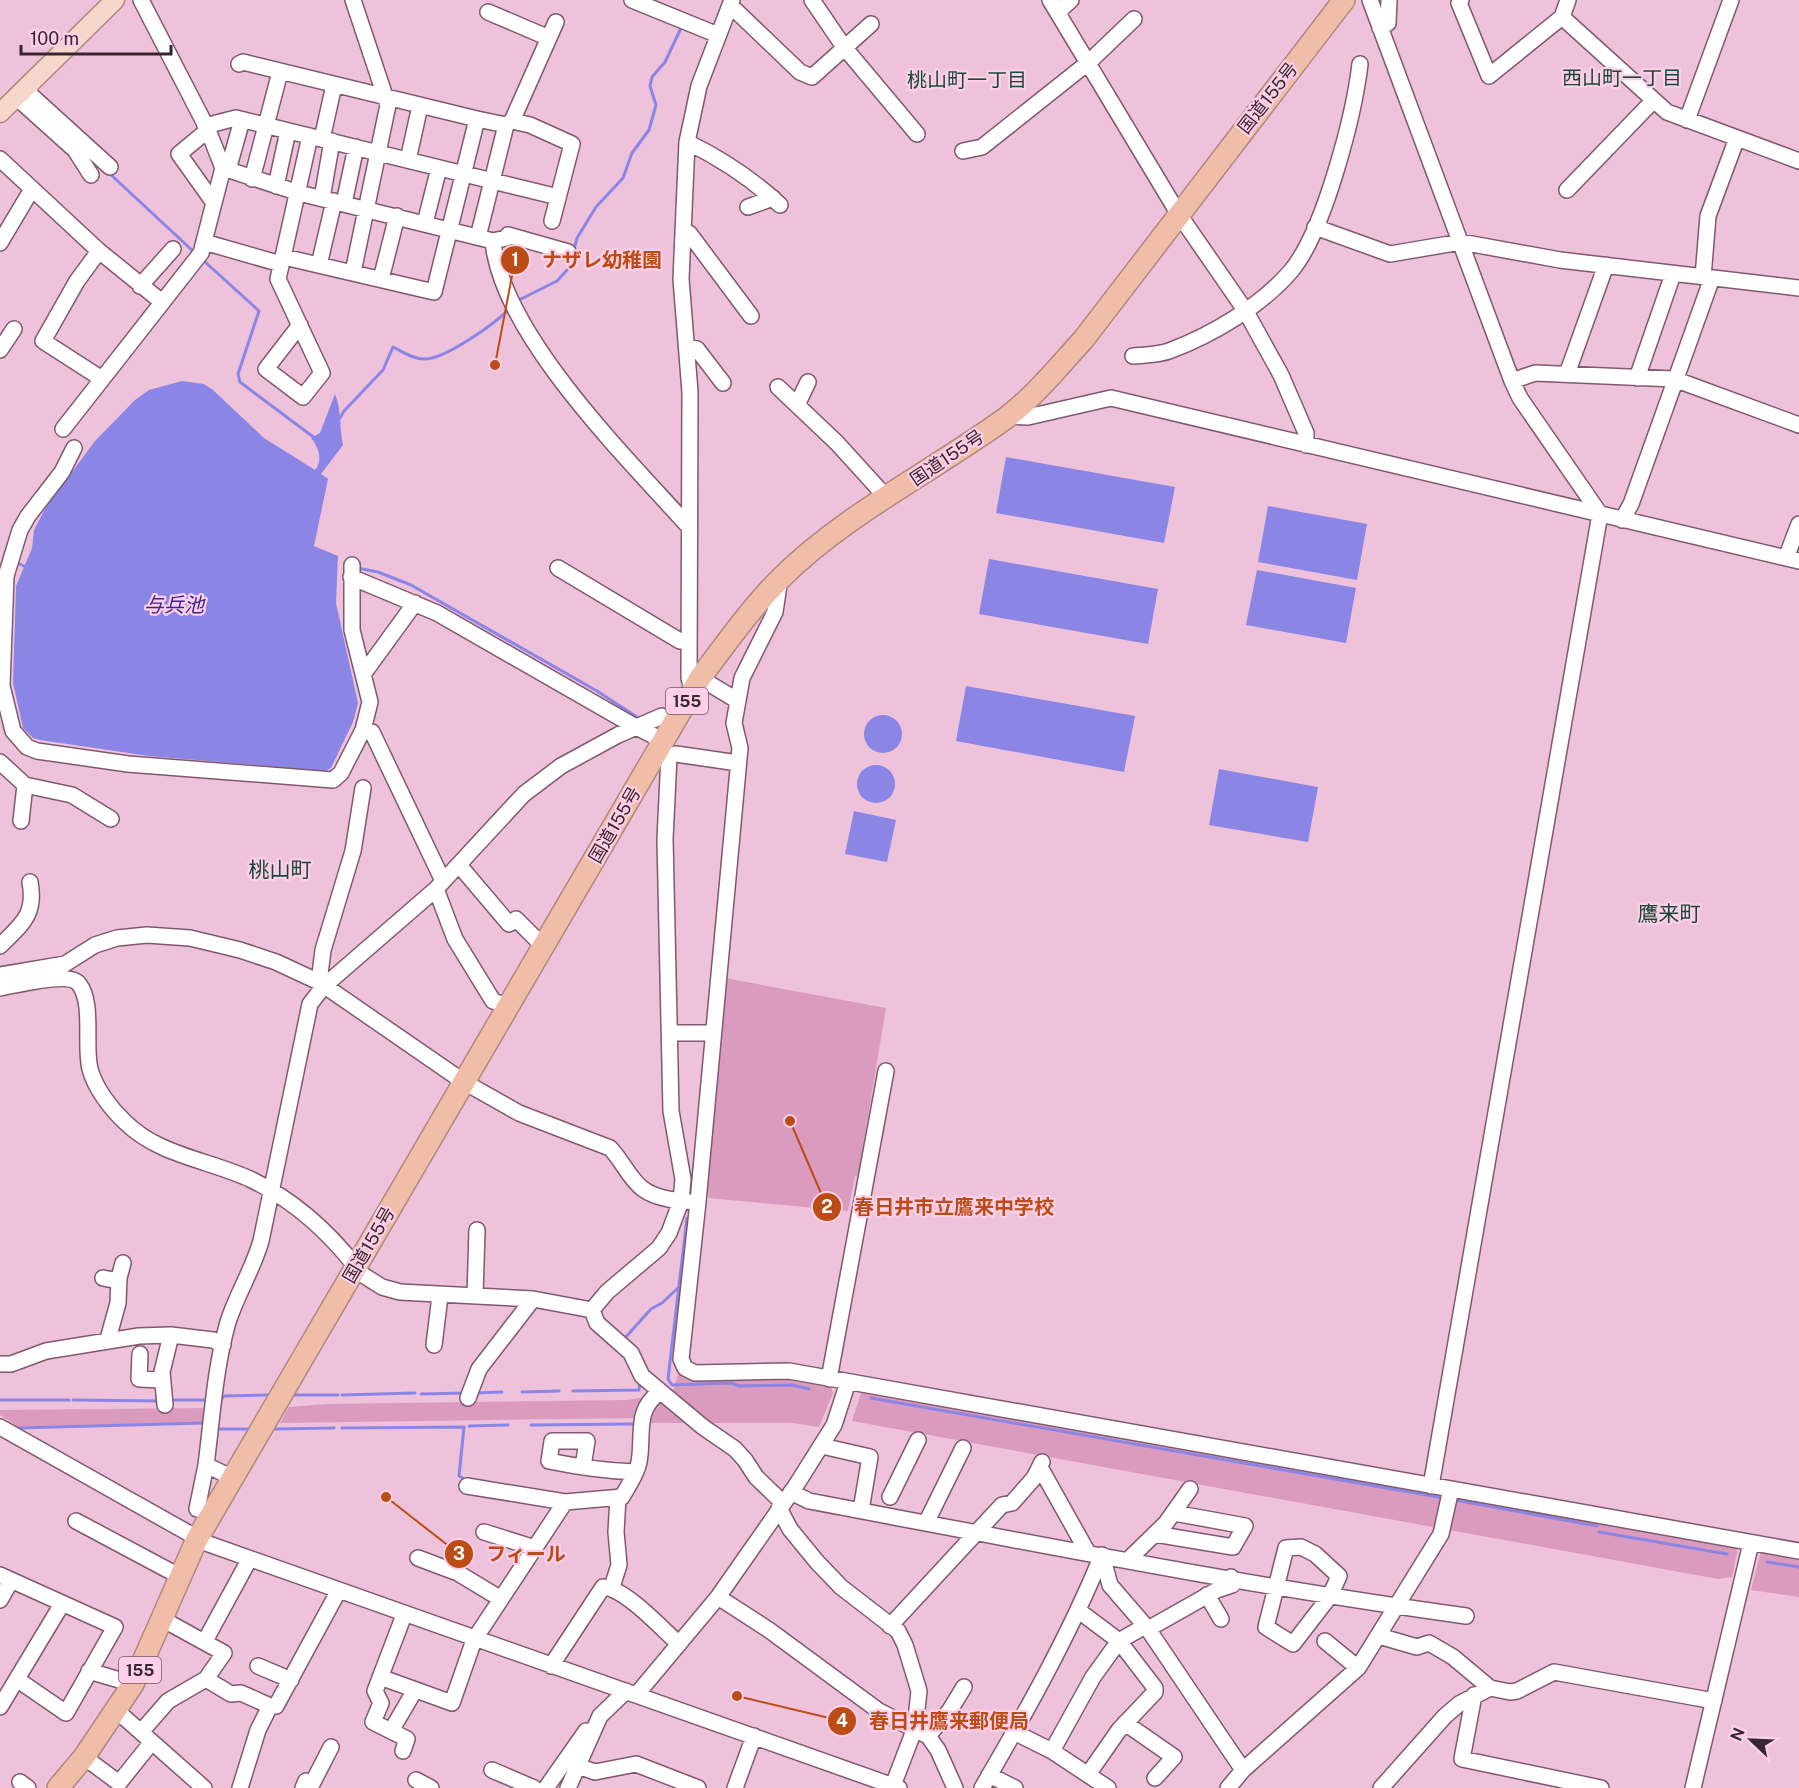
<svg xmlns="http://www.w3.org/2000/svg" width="1799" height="1788" font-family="'Public Sans','Noto Sans JP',sans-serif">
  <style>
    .green { fill: #da9bbf }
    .water { fill: #8b86e5 }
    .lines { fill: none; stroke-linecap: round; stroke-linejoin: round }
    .stream { stroke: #8b86e5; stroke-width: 3 }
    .minor-casing { stroke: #80586f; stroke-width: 18 }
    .major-casing { stroke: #af887e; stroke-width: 21 }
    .highway-casing { stroke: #af887e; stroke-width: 24 }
    .minor { stroke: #fff; stroke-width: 15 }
    .major { stroke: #f5d7cb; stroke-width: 18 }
    .highway { stroke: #efbda8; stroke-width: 21 }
    .labels { text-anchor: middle; stroke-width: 4.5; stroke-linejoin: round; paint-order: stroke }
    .shield { fill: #fdcfe8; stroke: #735967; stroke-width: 1.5 }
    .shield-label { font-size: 16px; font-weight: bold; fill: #382730 }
    .street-label { font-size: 18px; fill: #382730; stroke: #fdcfe8 }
    .neighbourhood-label { font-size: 20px; fill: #1a4836; stroke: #fdcfe8 }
    .water-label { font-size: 20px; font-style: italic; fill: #3c2593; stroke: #fdcfe8 }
    .quarter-label { font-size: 21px; fill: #1a4836; stroke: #fdcfe8 }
    .leader { fill: none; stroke: #bc4c15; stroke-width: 2 }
    .callout-dot { fill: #bc4c15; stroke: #fdcfe8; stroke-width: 2 }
    .mark-label { font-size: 18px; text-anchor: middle; font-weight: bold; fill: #fff }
    .callout-label { font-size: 20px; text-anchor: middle; font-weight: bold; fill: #bc4c15; stroke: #fdcfe8; stroke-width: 4.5; stroke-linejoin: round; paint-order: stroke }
  </style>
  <rect width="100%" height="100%" fill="#efc2db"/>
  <path class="green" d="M725,978l161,30 -28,168h-3l-7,35 -139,-13 -2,-10z
    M678,1374l15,5 122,1v3l16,4 2,6 -14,34 -26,-4h-148l-8,-5 -357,5 9,-16 38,-3 301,-4 45,-8z
    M862,1390l870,156 6,2 -6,29 -14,2 -866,-158z
    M208,1408l-2,14 -188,5 -18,-12v-5z
    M1761,1551l38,6v40l-48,-7z"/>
  <path class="water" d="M182,381l22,3 9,6 51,48 51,32c8,-10 4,-22 -4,-32l9,-5 15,-39c7,17 4,33 8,51l-22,29 7,5 -14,67 24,10 -2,47 22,100 -5,19 -22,46 -6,3 -176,-15 -109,-16 -7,-2 -10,-10 -10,-45 3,-97 16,-38 2,-18 12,-23 49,-66 40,-41 14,-10z
    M1006,457l169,30 -11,56 -168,-30z
    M1268,506l99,18 -10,56 -99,-18z
    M989,559l169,30 -10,55 -169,-30z
    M1257,570l99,18 -10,55 -100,-18z
    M966,686l169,30 -11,56 -168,-31z
    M864 734a19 19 0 1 1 38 0a19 19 0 1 1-38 0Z
    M857 784a19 19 0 1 1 38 0a19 19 0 1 1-38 0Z
    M1219,769l99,18 -10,55 -99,-17z
    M854,811l42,9 -9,42 -42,-8z"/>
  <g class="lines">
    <path class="stream" d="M109,173l85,79
      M203,260l56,51 -21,63 2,8 76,57
      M517,301l40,-20 12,-13 8,-30 19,-31 27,-29 9,-25 17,-23 7,-25 -6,-19 2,-9 13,-15 17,-36
      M340,418l4,-7 39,-41 10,-23c10,5 20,12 31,12 20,1 72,-36 86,-51
      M15,562l9,4
      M357,568l21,4 33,13 186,106 43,28
      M687,1218l-19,161 4,6 59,-2 9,3 52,-1 17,4
      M624,1339l27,-30 11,-6 17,-16
      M573,1391l66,-1 1,-10
      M522,1392l37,-1
      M476,1393l26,-1
      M421,1394l43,-1
      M295,1395h43
      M342,1395l73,-2
      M871,1398l573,100
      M0,1400h69
      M73,1400l88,1
      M170,1400h38
      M220,1401l4,-5 43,-1
      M531,1425l102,-1
      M469,1426l39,-1
      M18,1428l187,-5
      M342,1428l121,-1
      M219,1429h31
      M275,1429l59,-1
      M463,1482v-4l-4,-2 5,-49
      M1455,1500l142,26
      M1599,1532l128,22
      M1767,1562l32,5"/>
    <defs>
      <path id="minor" d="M353,0l35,105 -35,167
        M632,0l86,35
        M812,0l32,47 73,87
        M1050,0l128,213 67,97 36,65 25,58v12
        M1370,0l142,381 8,17 80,116 -169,972
        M1461,0l-2,3 30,73 73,-59 6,-17
        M730,5l70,67 12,5 59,-53
        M488,12l61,26
        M1058,12l13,-12
        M1562,17l105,95 132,49
        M1380,28l8,-5 1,-23
        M239,64l4,-2 234,57 29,6 6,-4 18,4 42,19 -20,77
        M24,89l86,78
        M16,97l59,53 16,25
        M1687,120l44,-120
        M512,121l44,-99
        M205,126l31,-8 322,79
        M208,130l-29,24 35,49
        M322,139l12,-54
        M687,142c35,17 64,36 93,63
        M963,151l19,-4 107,-85 45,-43
        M0,159l99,92 63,51
        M408,160l12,-54
        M223,168l76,25 194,48 13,-3 2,-3 60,17
        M228,170l14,-50
        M252,179l28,-107
        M276,186l12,-55
        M1567,190l85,-88
        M322,198l10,-57
        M344,203l12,-56
        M748,207l25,-9
        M425,223l14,-55
        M1315,227l75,27 71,-12 99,18 239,28
        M683,231l6,2 62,83
        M478,237l28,-112
        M493,241c8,93 135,218 196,286
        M204,242l77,22
        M0,243l32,-54
        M99,251l-22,30 -34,60 59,38
        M284,257l150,35 43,-173
        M319,265l15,-64
        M1703,277l5,-61 29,-78
        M381,279l16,-63
        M140,286l33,-37
        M300,325l-34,44 37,28 19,-24 -44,-94 32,-143
        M687,346l10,3 26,34
        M0,350l14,-21
        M1133,356c11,-1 25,-1 36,-5 43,-16 92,-45 122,-80 33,-39 63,-156 69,-207
        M1567,374l39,-109
        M1637,378l36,-104
        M1512,381l23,-8 139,6 125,46
        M778,387l59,56 50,55
        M797,405l11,-23
        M1008,416l20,1 83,-19 688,163
        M63,429l138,-176 22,-85 -15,-38 -67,-130
        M74,448l-12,24 -34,44 -8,14 -14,46 -4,110 11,45 14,16 10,4 91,13 205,16 8,-7 22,-43 7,-28 -18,-72v-65
        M1622,520l9,-16 81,-226
        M1786,558l13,-34
        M558,568l122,73h9
        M351,577l86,36 199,114 28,14
        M780,578l-5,34 -33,66 -8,45 6,25 -42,454 -17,157 4,9 10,5 94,-2 1010,180
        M364,673l51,-70
        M700,678l38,23
        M693,691l-4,-13 1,-286 -9,-113 6,-137 12,-56 33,-86
        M372,732l71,149
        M669,756l7,-2 62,9
        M0,762l25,23 47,10 39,24
        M21,821l4,-36
        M459,865l50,59 7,-5 28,28
        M436,889l19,50 38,62 15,5
        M0,946c22,-22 36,-31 30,-64
        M0,975l65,-11 30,-19 22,-7 30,-3 43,3 50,12 36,12 43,20 145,100 55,31 91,35c12,12 20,32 33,41 15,11 38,12 55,13
        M319,982l4,-32 30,-99 10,-63
        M0,988c17,-3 69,-17 79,-4 15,19 5,62 11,85 5,19 21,40 35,53 34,34 85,38 127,58 43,21 75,50 104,87
        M670,1033h42
        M355,1270l27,17 18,5 133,7 59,11 5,13 34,30 11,23 61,51 32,22 10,11 11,17 27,26
        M103,1278l15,3
        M475,1296l2,-66
        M592,1310l15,-18 52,-44 10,-15 12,-32 2,-22 -12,-68 -6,-272 4,-83 -11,-5
        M108,1339l10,-36 1,-25 4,-15
        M434,1345l6,-49
        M140,1354l-1,25 22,1
        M0,1364h11l35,-13 93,-15 32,-1 42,5 10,5
        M829,1379l57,-308
        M468,1398l11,-29 54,-70
        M165,1405l-3,-33 9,-37
        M0,1427l206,116 693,245
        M822,1446l48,11 -9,53
        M583,1467l4,-26h-35l-3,20c29,6 57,10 86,11
        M1041,1469l47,84
        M233,1478l-27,-13c6,-46 9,-98 22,-143 9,-28 25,-53 33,-81l49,-237 13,-17 113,-98 88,-95 37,-28 57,-31 44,-19 13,6
        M467,1486l98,16
        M791,1492l18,9c218,41 437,85 657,115
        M890,1497l28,-57
        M779,1508l11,21 27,33 24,25 57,44 7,14 14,46 -4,37 -23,60
        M197,1509l9,-44
        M928,1519l35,-71
        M76,1521l105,56
        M484,1532l51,16
        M1155,1534l78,13 12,-21 -71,-13
        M1301,1547l14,7 24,22 -9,20 -37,48 -27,-17 20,-79z
        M1102,1555l8,30 38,44 95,141
        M418,1558l40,15 43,26
        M1128,1560l38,-37 24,-34
        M0,1575l115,52 -49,86 -48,-33
        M612,1587l7,-22 -3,-33 2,-35
        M1207,1595l14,24
        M718,1597l51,33 110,81 49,25 10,14 17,38
        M0,1600l11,-19
        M890,1626l112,-121 10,-2 22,-25 8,-16
        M1148,1629l69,-39 15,-5 -1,-8
        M1379,1636l38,11 12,-4 24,14 37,31
        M205,1641l44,-81
        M1325,1641l33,27
        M258,1666l33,14
        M551,1666l52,-79c22,1 59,42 76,57
        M89,1671l44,13
        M380,1677l72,26 22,-63 91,-138 57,-5c6,-11 15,-23 17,-35 5,-26 -5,-52 21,-70
        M206,1679l25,15 10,-1 29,13
        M637,1694l81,-97 77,-110 39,-62 14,-43
        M1474,1695l-12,64 139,29
        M0,1707l62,-103
        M117,1711l87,77
        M1125,1723l49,34 -19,21
        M391,1731l24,-41
        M141,1732l27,-31 38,-22 18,-26 -60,-33
        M1014,1732l38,19 56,37
        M928,1736l22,-26 14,-23
        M403,1751l4,-12 -34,-17 8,-19 -6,-12 29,-76
        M1052,1751l41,-74 26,-36 -40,-30
        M84,1757l35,26 32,-40
        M578,1766l17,6 41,-8 62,24
        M492,1770l42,18
        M1089,1773l30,-43 36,-38v-4l-36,-47 26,-15
        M989,1775l26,13
        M416,1780l15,8
        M20,1782l8,6
        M240,1788l18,-58 12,-24h6l62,-114
        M303,1788l3,-7 6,3 19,-37
        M546,1788l40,-57
        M568,1788l32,-72 26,-25
        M735,1788l19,-52
        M982,1788c44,-76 87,-152 120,-233
        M1228,1788l15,-18 115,-102 83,-134 10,-45
        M1381,1788l64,-72 14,-12 31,-16 20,4 7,-1 37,-19 160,29
        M1693,1788l58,-245"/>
      <path id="major" d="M0,113l115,-113"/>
      <path id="highway" d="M58,1788l26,-31 49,-73 64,-145 503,-861c25,-33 50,-69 80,-99 64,-64 153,-108 226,-161 29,-22 53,-52 77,-78l261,-340"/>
    </defs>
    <use href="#minor" class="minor-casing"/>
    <use href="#major" class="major-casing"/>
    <use href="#highway" class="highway-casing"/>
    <use href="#minor" class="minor"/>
    <use href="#major" class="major"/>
    <use href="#highway" class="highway"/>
  </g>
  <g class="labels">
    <g class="shield">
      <rect x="666" y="688" width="42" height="26" rx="4.5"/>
      <rect x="119" y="1657" width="42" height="26" rx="4.5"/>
    </g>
    <g class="shield-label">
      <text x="687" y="707">155</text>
      <text x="140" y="1676">155</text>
    </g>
    <g class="street-label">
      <text transform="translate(1268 98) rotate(-52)" y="6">国道155号</text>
      <text transform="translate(947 458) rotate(-34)" y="6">国道155号</text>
      <text transform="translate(615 825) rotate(-60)" y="6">国道155号</text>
      <text transform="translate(369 1245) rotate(-60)" y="6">国道155号</text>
    </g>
    <g class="neighbourhood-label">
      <text x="1622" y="85">西山町一丁目</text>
      <text x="967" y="87">桃山町一丁目</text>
    </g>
    <g class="water-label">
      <text x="174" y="612">与兵池</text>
    </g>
    <g class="quarter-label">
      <text x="280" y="877">桃山町</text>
      <text x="1669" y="921">鷹来町</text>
    </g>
  </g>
  <path class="leader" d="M495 365L515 260M790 1121L827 1207M386 1497L459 1554M737 1696L842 1721"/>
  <g class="callout-dot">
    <circle cx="495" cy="365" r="6"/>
    <circle cx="790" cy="1121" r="6"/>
    <circle cx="386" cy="1497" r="6"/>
    <circle cx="737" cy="1696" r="6"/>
    <circle cx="515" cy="260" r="15"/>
    <circle cx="827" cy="1207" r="15"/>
    <circle cx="459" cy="1554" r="15"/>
    <circle cx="842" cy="1721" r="15"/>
  </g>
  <g class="mark-label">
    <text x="515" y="266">1</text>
    <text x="827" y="1213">2</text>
    <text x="459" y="1560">3</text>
    <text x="842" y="1727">4</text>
  </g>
  <g class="callout-label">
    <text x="602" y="267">ナザレ幼稚園</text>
    <text x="954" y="1214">春日井市立鷹来中学校</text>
    <text x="526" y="1561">フィール</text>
    <text x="949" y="1728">春日井鷹来郵便局</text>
  </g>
  <g transform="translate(1751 1740) rotate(293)" stroke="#fdcfe8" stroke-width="4.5" paint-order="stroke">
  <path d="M0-4.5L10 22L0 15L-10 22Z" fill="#382730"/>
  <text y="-9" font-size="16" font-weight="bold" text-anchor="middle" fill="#382730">N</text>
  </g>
  <path d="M21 45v9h150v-9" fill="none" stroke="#382730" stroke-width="3"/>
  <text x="30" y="45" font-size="18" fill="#382730" stroke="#fdcfe8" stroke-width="4.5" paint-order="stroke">100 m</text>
</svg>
